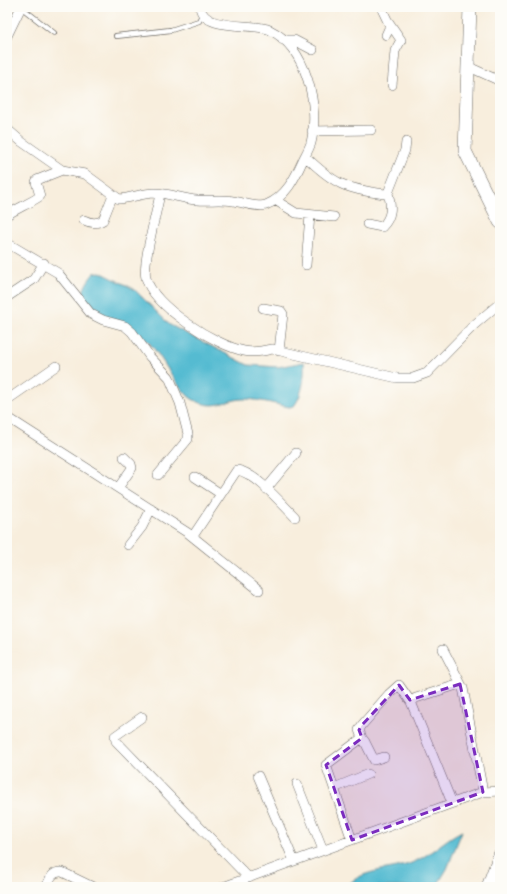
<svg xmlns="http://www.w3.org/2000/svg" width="507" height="894" font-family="Alegreya,serif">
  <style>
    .water { fill: #54bbd1; stroke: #386c76 }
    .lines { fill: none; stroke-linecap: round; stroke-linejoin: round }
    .service-casing { stroke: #696660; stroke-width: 6 }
    .minor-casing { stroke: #696660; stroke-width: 10 }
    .secondary-casing { stroke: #696660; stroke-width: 14 }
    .service { stroke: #fff; stroke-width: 4.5 }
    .minor { stroke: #fff; stroke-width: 9 }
    .secondary { stroke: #fff; stroke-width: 13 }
    .marked { fill: #7b2cbf; fill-opacity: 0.2; stroke: #7b2cbf; stroke-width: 3; stroke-dasharray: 8 5; stroke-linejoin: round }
  </style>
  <rect width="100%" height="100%" fill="#fdfcf7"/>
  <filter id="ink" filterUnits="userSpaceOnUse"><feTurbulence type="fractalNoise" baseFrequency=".025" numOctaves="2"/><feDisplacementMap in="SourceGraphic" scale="8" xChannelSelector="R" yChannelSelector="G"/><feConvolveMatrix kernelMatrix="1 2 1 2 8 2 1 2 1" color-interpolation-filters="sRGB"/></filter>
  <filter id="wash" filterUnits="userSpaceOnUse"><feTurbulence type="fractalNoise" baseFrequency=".012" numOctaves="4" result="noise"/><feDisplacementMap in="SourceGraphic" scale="16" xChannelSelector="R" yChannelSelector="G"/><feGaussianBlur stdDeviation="0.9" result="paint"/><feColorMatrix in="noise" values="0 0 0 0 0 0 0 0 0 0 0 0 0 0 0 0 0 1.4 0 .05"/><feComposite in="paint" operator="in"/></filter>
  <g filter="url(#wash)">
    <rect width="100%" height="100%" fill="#f8eedd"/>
    <path class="water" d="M100,272l34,17 36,36 78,40 30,2 26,-5c1,13 -1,33 -10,44l-5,1c-14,-3 -28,-7 -42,-8 -21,-1 -30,13 -53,1 -15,-7 -31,-43 -45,-57 -6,-6 -14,-14 -21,-18 -15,-7 -32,-6 -42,-22 -7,-11 1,-21 8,-30z
      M462,831l-15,38 -11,18h-90c16,-18 41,-16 63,-23 20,-7 34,-24 53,-33z"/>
  </g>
  <g filter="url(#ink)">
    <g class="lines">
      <defs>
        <path id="service" d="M22,8l32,25
          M116,36l55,-6 28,-9 3,-6"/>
        <path id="minor" d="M381,7l9,19 -4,9
          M388,21l13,19 -6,11 -3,34
          M7,36l14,-29
          M283,40h11l19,10
          M467,66l33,15
          M7,129l15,13 40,28 23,4 34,25c12,-1 24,-6 36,-6 14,0 28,6 42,7 12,1 24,-1 36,1 9,1 25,7 33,4 20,-8 29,-27 37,-45 3,-6 6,-11 8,-17 9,-36 -4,-95 -41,-113 -18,-8 -66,2 -70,-23
          M312,131l59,-1
          M305,156c29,28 40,33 80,38l3,-1 17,-43 1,-8
          M160,194c-3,17 -18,70 -14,84 8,29 71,68 98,73 10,2 19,0 28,-2l125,29h16l14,-5 47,-48 26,-22
          M275,200l21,13 38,4
          M490,201l10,-5
          M7,215c7,-5 29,-15 33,-19l-4,-14 1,-2 25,-10
          M84,220c6,3 13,4 19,0l10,-25
          M367,224l15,3c10,-10 10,-21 6,-34
          M7,243l51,30 33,41 12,6 22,6 7,6 18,25 19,20 11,26 8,31v5l-30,36
          M306,265l4,-50
          M7,297l27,-18 10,-16
          M263,308l18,3 2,3 -4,37
          M7,400l49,-34
          M7,417l181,116 71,57
          M195,477l26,17
          M118,488l14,-20 -1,-4 -7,-7
          M266,489l30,-36
          M193,536l44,-66c19,3 44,33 58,47
          M128,545l14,-18 9,-18
          M443,649l20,39 20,104
          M411,702l5,-4 44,-14
          M142,717l-27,19 1,5 133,137
          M362,738l-3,-8 3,-5 27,-31 10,-9 12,17 41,101
          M258,776l36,85
          M297,784l26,66
          M334,788l-8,-23 36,-27 3,4 9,18 10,-3
          M352,840l-18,-52 34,-14
          M46,887c4,-8 6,-16 16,-15l31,15
          M223,887l260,-95 17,-1"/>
        <path id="secondary" d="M470,7l-5,144 35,71
          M488,887l12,-32"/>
      </defs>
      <use href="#service" class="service-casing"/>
      <use href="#minor" class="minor-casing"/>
      <use href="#secondary" class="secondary-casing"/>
      <use href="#service" class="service"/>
      <use href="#minor" class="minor"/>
      <use href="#secondary" class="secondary"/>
    </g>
  </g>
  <path class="marked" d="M460,684l23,108 -131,48 -26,-75 36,-27 -3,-8 3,-5 37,-40 11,15z"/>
  <rect width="507" height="894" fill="none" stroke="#fdfcf7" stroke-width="24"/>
</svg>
